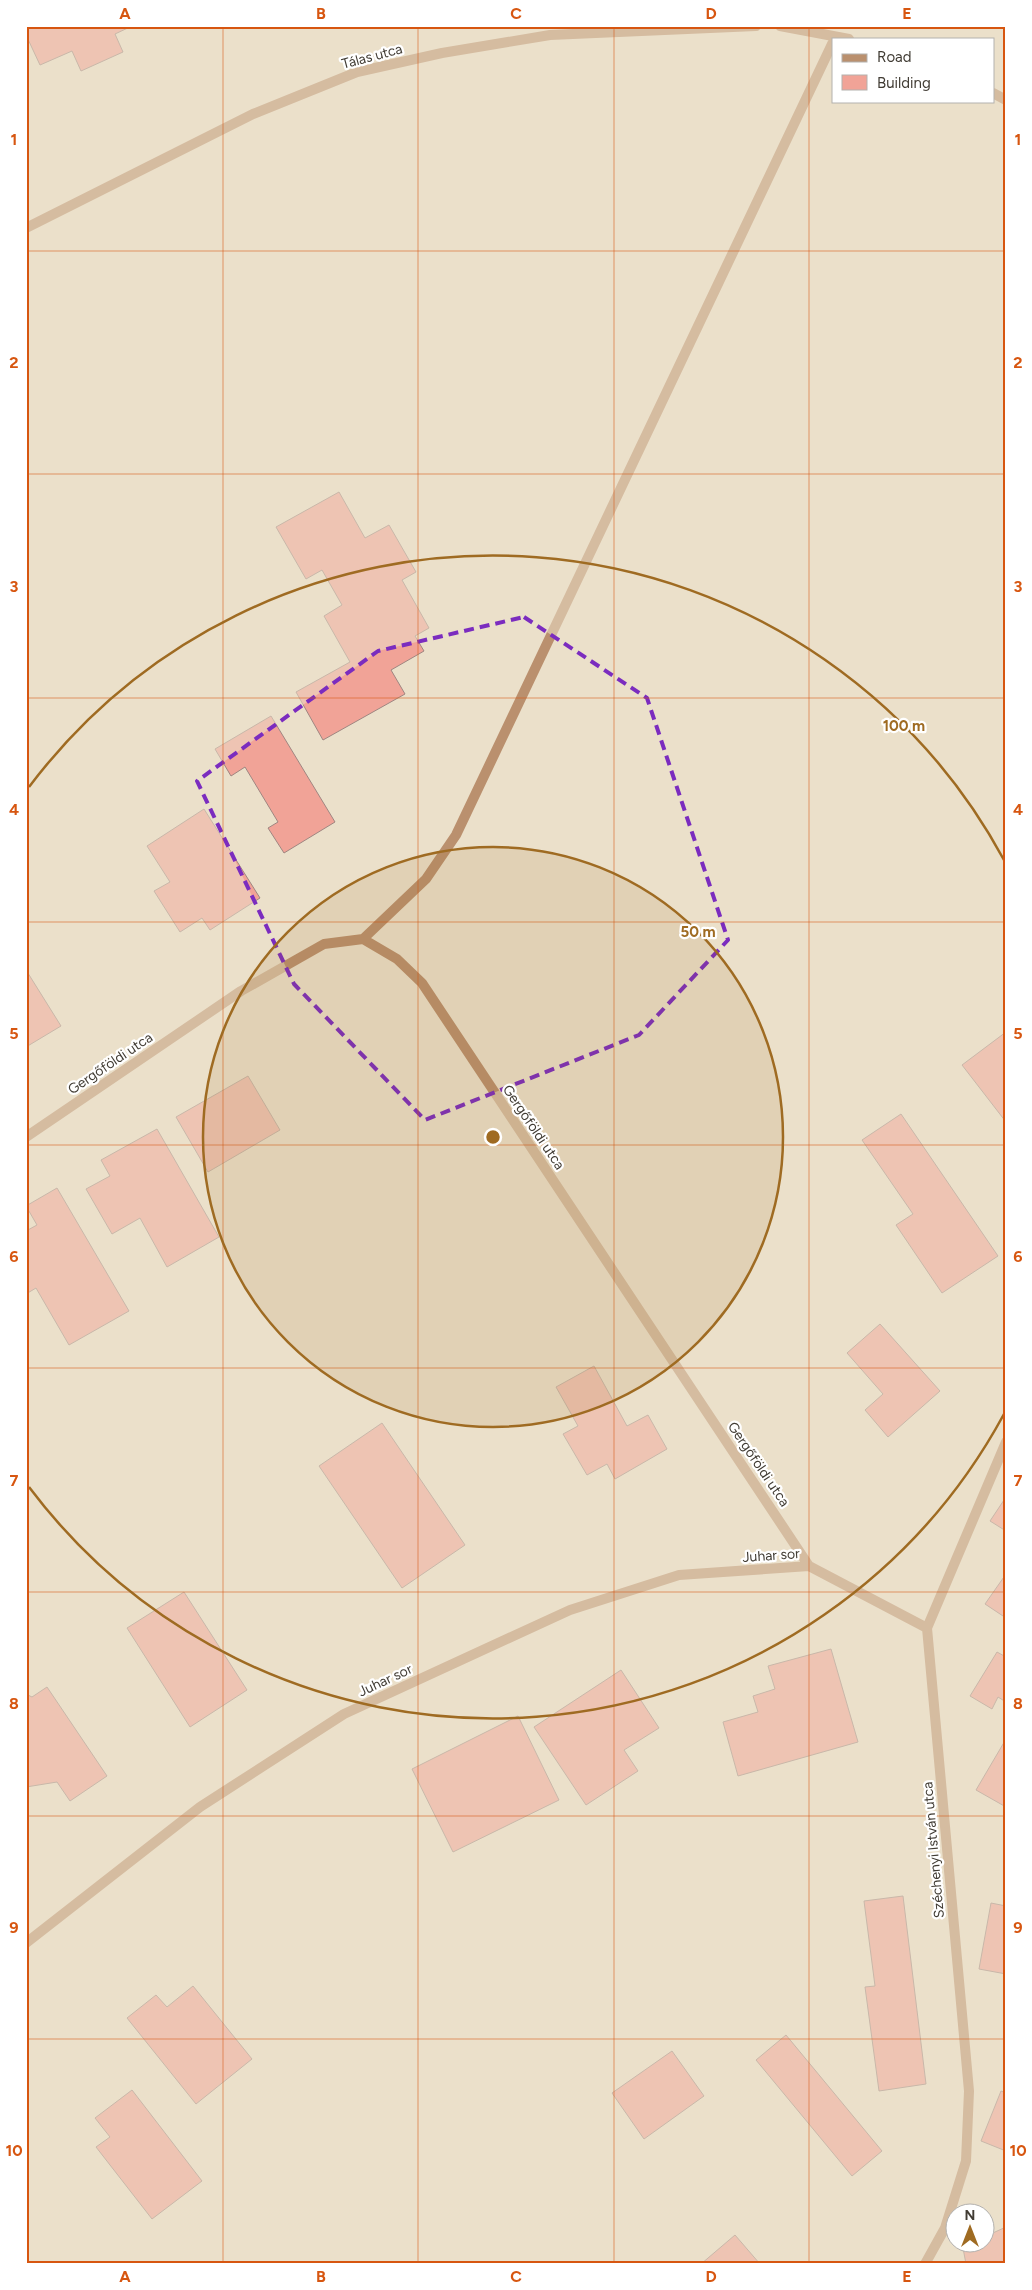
<svg xmlns="http://www.w3.org/2000/svg" width="1032" height="2290" font-family="Figtree,sans-serif">
  <style>
    .building { fill: #f1a397; stroke: #9f8681 }
    .lines { fill: none; stroke-linecap: round; stroke-linejoin: round }
    .street { stroke: #ba906e; stroke-width: 10 }
    .marked { fill: none; stroke: #7b2cbf; stroke-width: 4; stroke-dasharray: 10 6; stroke-linejoin: round }
    .grid { fill: none; stroke: #d75610; stroke-width: 1; stroke-opacity: 0.55 }
    .ring { fill: none; stroke: #9f6b22; stroke-width: 2.5 }
    .labels { text-anchor: middle; stroke-width: 4.5; stroke-linejoin: round; paint-order: stroke }
    .street-label { font-size: 14px; fill: #413c34; stroke: #fff }
    .centre { fill: #9f6b22; stroke: #fff; stroke-width: 2.5 }
    .ring-label { font-size: 15px; text-anchor: middle; font-weight: bold; fill: #9f6b22; stroke: #fff; stroke-width: 4.5; stroke-linejoin: round; paint-order: stroke }
    .neatline { fill: none; stroke: #d75610; stroke-width: 2 }
    .grid-label { font-size: 16px; text-anchor: middle; font-weight: bold; fill: #d75610 }
  </style>
  <rect width="100%" height="100%" fill="#ebe0ca"/>
  <path class="building" d="M26,26h106l-17,8 8,18 -42,19 -9,-20 -32,14 -14,-30z
    M339,492l26,46 24,-13 27,47 -14,8 27,48 -14,8 9,15 -33,19 14,24 -82,46 -27,-48 54,-30 -26,-46 18,-11 -20,-35 -16,9 -30,-52z
    M271,716l64,106 -51,31 -16,-25 10,-6 -33,-55 -14,9 -16,-27z
    M204,809l56,89 -50,32 -8,-12 -22,14 -26,-41 16,-9 -23,-36z
    M26,970l35,56 -35,21z
    M1006,1032v90l-44,-57z
    M248,1076l32,54 -72,42 -32,-55z
    M901,1114l97,142 -56,37 -46,-68 17,-11 -51,-74z
    M157,1129l62,108 -52,30 -27,-49 -28,16 -26,-45 24,-13 -9,-16z
    M57,1188l72,123 -60,34 -33,-57 -10,6v-63l11,-6 -11,-19z
    M880,1324l60,67 -52,46 -23,-27 18,-16 -36,-41z
    M594,1366l33,60 21,-11 19,34 -52,30 -8,-15 -20,11 -24,-41 15,-8 -22,-39z
    M382,1423l83,122 -63,43 -83,-122z
    M1006,1497v34l-16,-10z
    M1006,1574v44l-21,-14z
    M184,1592l63,98 -57,37 -63,-99z
    M831,1649l27,93 -120,34 -15,-54 35,-10 -5,-16 22,-7 -7,-23z
    M997,1652l9,5v45l-8,-5 -6,12 -22,-13z
    M621,1670l38,58 -35,22 14,21 -52,34 -52,-78z
    M47,1687l60,89 -37,25 -13,-19 -31,5v-93l6,3z
    M518,1716l41,84 -106,52 -41,-83z
    M1006,1739v68l-30,-17z
    M903,1896l23,188 -47,7 -14,-104 10,-1 -11,-85z
    M991,1903l15,3v68l-27,-5z
    M193,1986l59,73 -56,45 -69,-86 29,-23 11,12z
    M786,2035l96,116 -30,25 -96,-116z
    M672,2051l32,45 -60,43 -32,-46z
    M132,2090l70,91 -50,38 -56,-72 14,-10 -15,-19z
    M1001,2091l5,2v58l-25,-10z
    M1006,2227v37h-40l-3,-16 10,-6h11v-5z
    M735,2235l25,29h-59z"/>
  <g class="lines">
    <path class="street" d="M780,26l69,13
      M993,93l13,7
      M26,228l227,-114 104,-42 85,-19 108,-18 206,-9
      M363,939l63,-60 30,-44 377,-793
      M26,1137l215,-146 83,-47 39,-5 34,20 25,24 387,583 118,62
      M26,1943l174,-136 144,-93 226,-104 109,-35 130,-9
      M925,2264l20,-36 21,-67 3,-70 -42,-463 79,-186"/>
  </g>
  <path d="M0 0H1032V2290H0ZM524,617l123,81 81,242 -89,95 -214,85 -131,-136 -97,-203 181,-130z" fill="#ebe0ca" fill-opacity=".55" fill-rule="evenodd"/>
  <path class="marked" d="M524,617l123,81 81,242 -89,95 -214,85 -131,-136 -97,-203 181,-130z"/>
  <path class="grid" d="M223,26v2238M418,26v2238M614,26v2238M809,26v2238M26,251h980M26,474h980M26,698h980M26,922h980M26,1145h980M26,1368h980M26,1592h980M26,1816h980M26,2039h980"/>
  <circle cx="493" cy="1137" r="290" fill="#9f6b22" fill-opacity=".12"/>
  <g class="ring">
    <circle cx="493" cy="1137" r="290"/>
    <path d="M1004 1414A581 581 0 0 1 29 1487M29 787A581 581 0 0 1 1004 860"/>
  </g>
  <g class="labels">
    <g class="street-label">
      <text transform="translate(372 56) rotate(-15)" y="5">Tálas utca</text>
      <text transform="translate(110 1063) rotate(-34)" y="5">Gergőföldi utca</text>
      <text transform="translate(534 1127) rotate(56)" y="5">Gergőföldi utca</text>
      <text transform="translate(759 1464) rotate(56)" y="5">Gergőföldi utca</text>
      <text transform="translate(771 1555) rotate(-4)" y="5">Juhar sor</text>
      <text transform="translate(385 1680) rotate(-25)" y="5">Juhar sor</text>
      <text transform="translate(933 1850) rotate(-95)" y="5">Széchenyi István utca</text>
    </g>
  </g>
  <circle cx="493" cy="1137" r="8" class="centre"/>
  <g class="ring-label">
    <text x="904" y="731">100 m</text>
    <text x="698" y="937">50 m</text>
  </g>
  <rect width="1032" height="2290" fill="none" stroke="#ffffff" stroke-width="55"/>
  <rect x="832" y="38" width="162" height="65" fill="#ffffff" stroke="#b3b1ae"/>
  <rect x="842" y="54" width="25" height="8" fill="#ba906e" stroke="#b3b1ae"/>
  <text x="877" y="62" font-size="15" fill="#413c34">Road</text>
  <rect x="842" y="75" width="25" height="15" fill="#f1a397" stroke="#b3b1ae"/>
  <text x="877" y="88" font-size="15" fill="#413c34">Building</text>
  <g transform="translate(970 2228)"><circle r="24" fill="#ffffff" stroke="#b3b1ae"/>
  <path d="M0-4L9 19L0 12L-9 19Z" fill="#9f6b22"/>
  <text y="-8" font-size="14" font-weight="bold" text-anchor="middle" fill="#413c34">N</text>
  </g>
  <rect x="28" y="28" width="976" height="2234" class="neatline"/>
  <g class="grid-label">
    <text x="125" y="19">A</text>
    <text x="321" y="19">B</text>
    <text x="516" y="19">C</text>
    <text x="711" y="19">D</text>
    <text x="907" y="19">E</text>
    <text x="14" y="145">1</text>
    <text x="1018" y="145">1</text>
    <text x="14" y="368">2</text>
    <text x="1018" y="368">2</text>
    <text x="14" y="592">3</text>
    <text x="1018" y="592">3</text>
    <text x="14" y="815">4</text>
    <text x="1018" y="815">4</text>
    <text x="14" y="1039">5</text>
    <text x="1018" y="1039">5</text>
    <text x="14" y="1262">6</text>
    <text x="1018" y="1262">6</text>
    <text x="14" y="1486">7</text>
    <text x="1018" y="1486">7</text>
    <text x="14" y="1709">8</text>
    <text x="1018" y="1709">8</text>
    <text x="14" y="1933">9</text>
    <text x="1018" y="1933">9</text>
    <text x="14" y="2156">10</text>
    <text x="1018" y="2156">10</text>
    <text x="125" y="2282">A</text>
    <text x="321" y="2282">B</text>
    <text x="516" y="2282">C</text>
    <text x="711" y="2282">D</text>
    <text x="907" y="2282">E</text>
  </g>
</svg>
